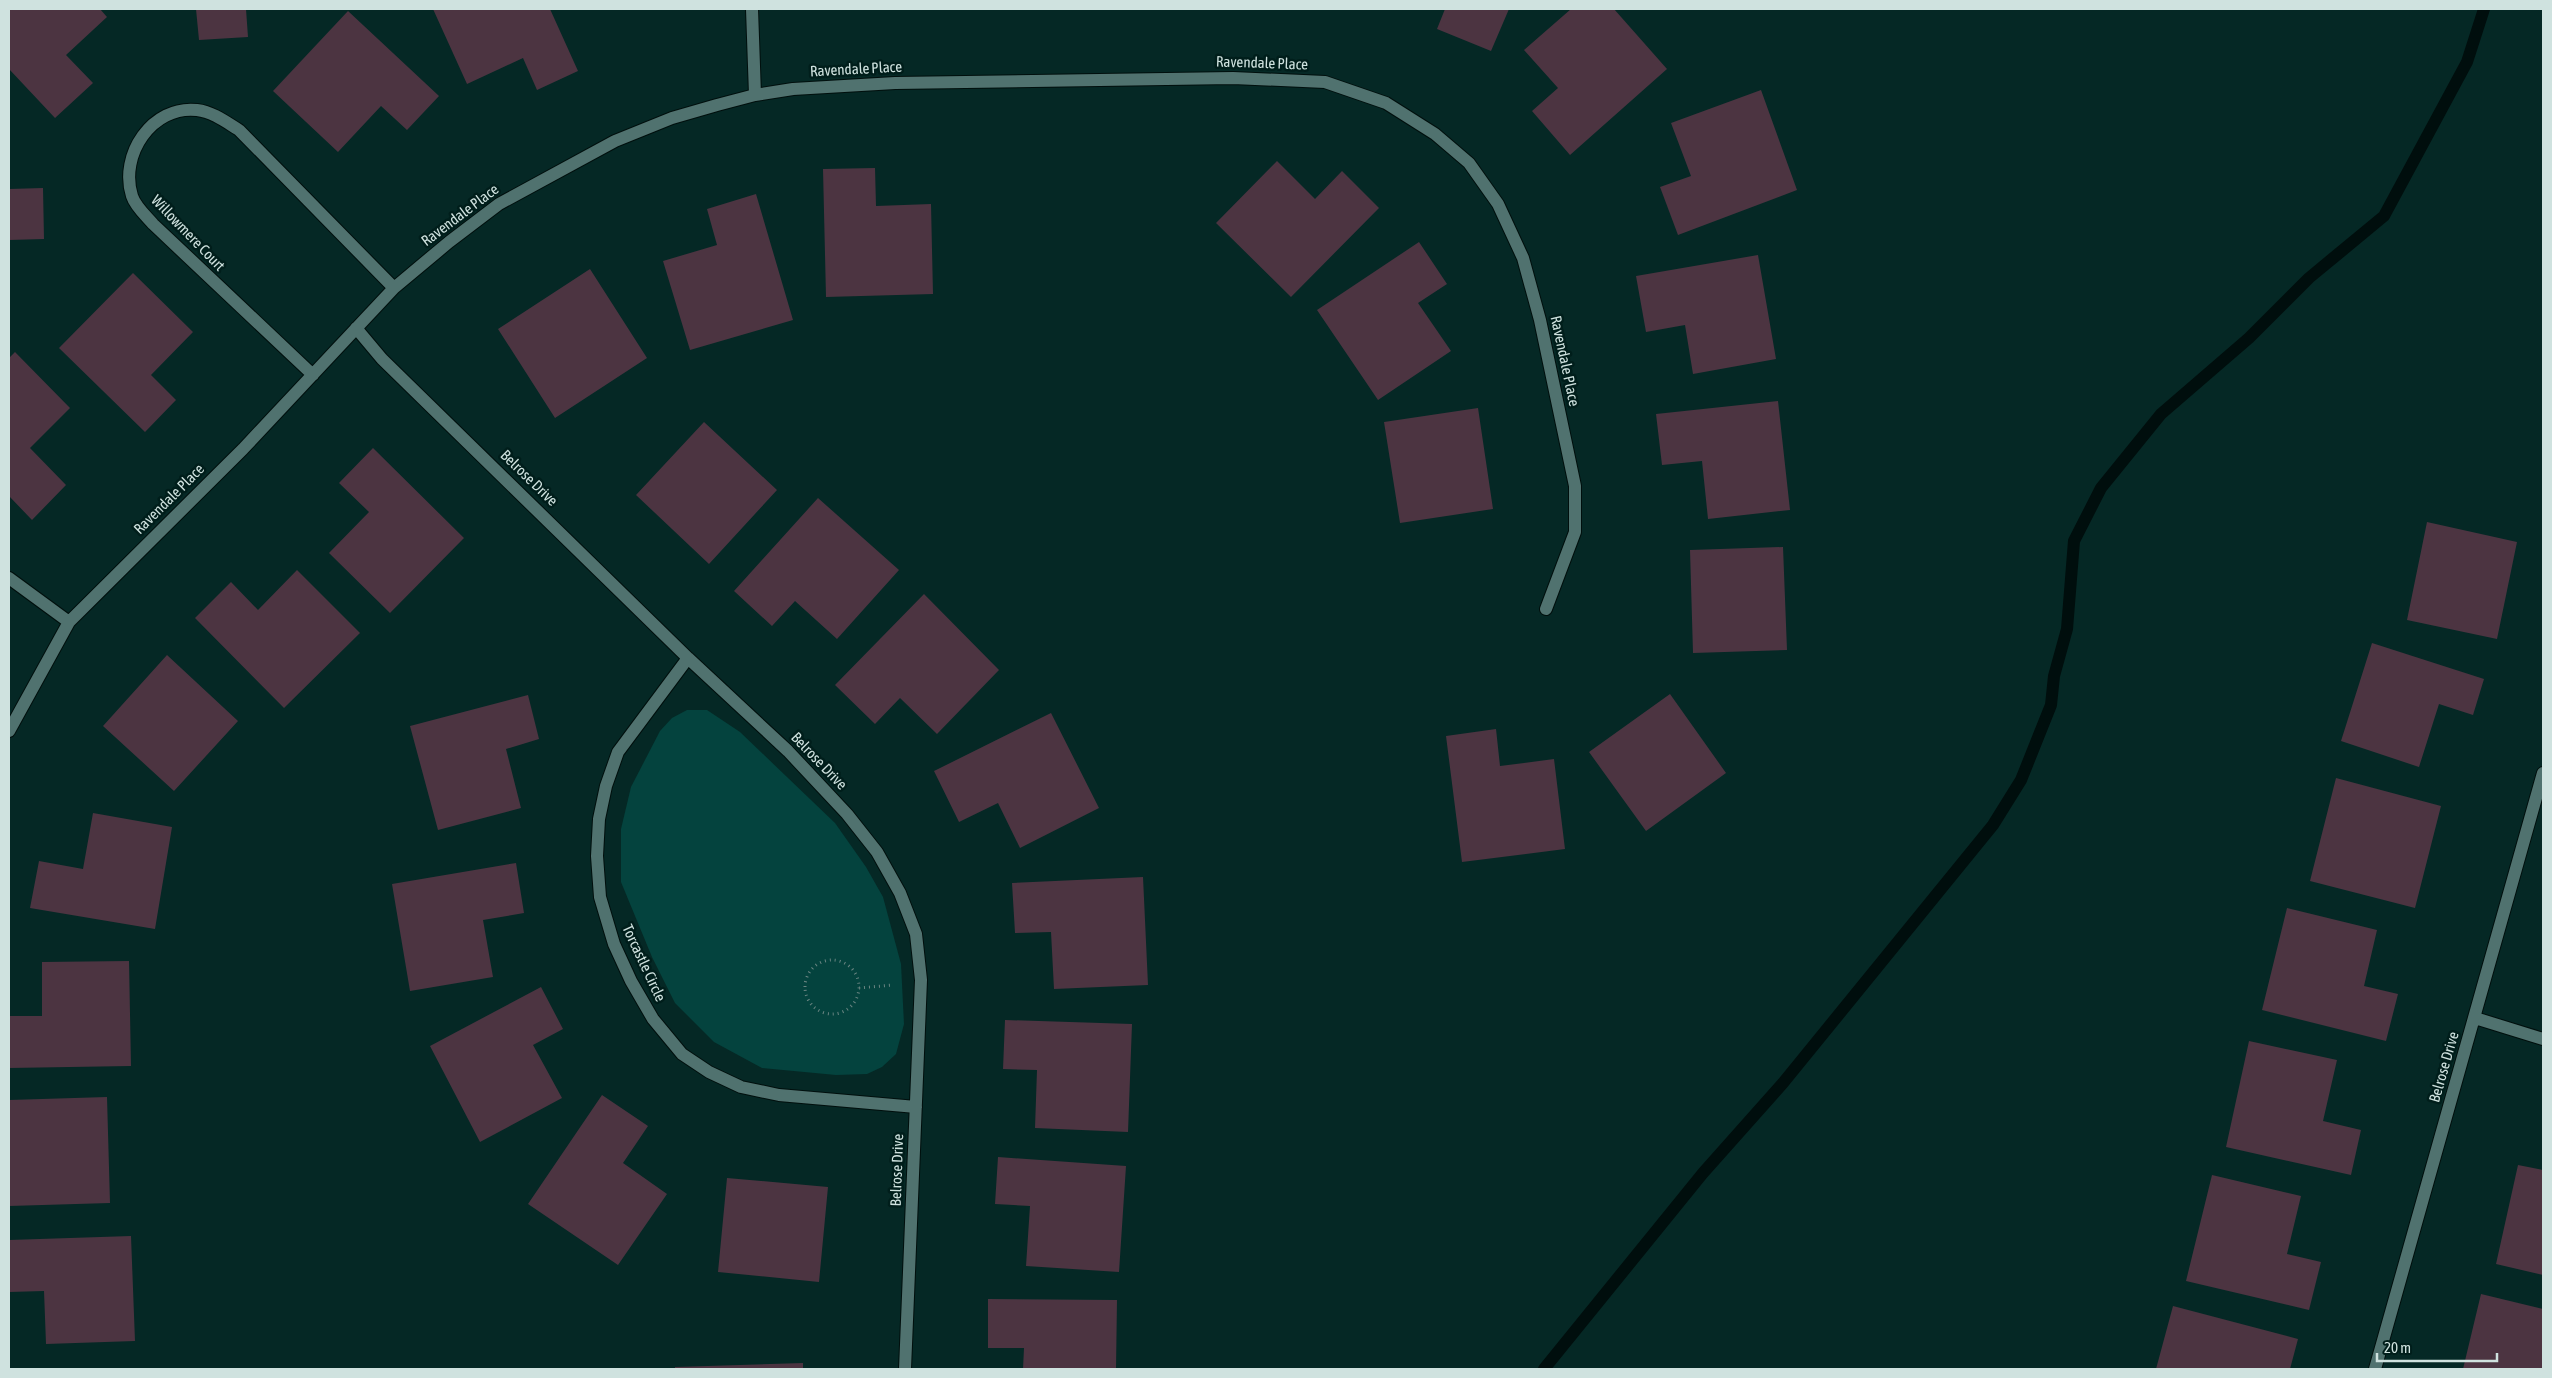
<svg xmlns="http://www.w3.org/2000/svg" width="2552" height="1378" font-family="'Asap Condensed',sans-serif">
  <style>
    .green { fill: #04433e }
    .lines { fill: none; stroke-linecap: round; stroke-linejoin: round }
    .stream { stroke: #000e0d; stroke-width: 12 }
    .building { fill: #4c3441 }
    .minor-casing { stroke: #000f0d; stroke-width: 14 }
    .path { stroke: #6a8582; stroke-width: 3; stroke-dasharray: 1 4; stroke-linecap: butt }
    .minor { stroke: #50726f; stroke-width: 12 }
    .labels { text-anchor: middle; stroke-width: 5; stroke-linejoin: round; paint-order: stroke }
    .street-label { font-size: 15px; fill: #cfe2df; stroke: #001e1b }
  </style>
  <rect width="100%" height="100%" fill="#052825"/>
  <path class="green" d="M687,710h20l33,22 95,91 31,44 17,30 18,67 3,60 -8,30 -14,13 -15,7 -31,1 -74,-7 -48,-26 -39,-39 -23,-46 -31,-75v-53l10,-42 29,-56 12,-13z"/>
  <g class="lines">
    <path class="stream" d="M1544,1369l159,-196 80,-90 210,-258 28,-45 30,-75 3,-29 13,-47 7,-88 27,-53 60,-74 88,-76 60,-60 75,-62 83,-154 17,-53"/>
  </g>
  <path class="building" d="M9,9h91l7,8 -41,38 27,28 -38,35 -46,-49z
    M196,9h50l2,28 -49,3z
    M433,9h117l28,62 -41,19 -14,-32 -56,26z
    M1445,9h64l-18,42 -54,-22z
    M1571,9h43l53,60 -97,86 -38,-44 26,-23 -34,-38z
    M348,11l91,85 -32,34 -26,-24 -43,46 -65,-61z
    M1761,90l36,100 -119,45 -18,-48 31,-11 -20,-53z
    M1277,161l38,38 27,-28 37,37 -88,89 -75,-74z
    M875,168l1,38 55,-2 2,90 -107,3 -3,-128z
    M43,188l1,51 -35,1v-51z
    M756,194l37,126 -103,30 -27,-89 54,-16 -10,-36z
    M1419,242l28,42 -29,19 33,48 -73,49 -61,-90z
    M1758,255l18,104 -83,15 -8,-49 -39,7 -10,-56z
    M590,269l57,89 -92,60 -57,-89z
    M133,273l60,59 -42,43 25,25 -31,32 -86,-84z
    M15,352l55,56 -40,40 36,37 -34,35 -23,-24v-138z
    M1778,401l12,109 -82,9 -6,-58 -40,4 -6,-51z
    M1478,408l15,101 -93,14 -16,-101z
    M704,422l73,68 -68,74 -73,-69z
    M373,448l91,90 -74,75 -61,-60 40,-41 -30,-29z
    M818,498l81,72 -62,69 -42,-38 -23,25 -38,-35z
    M2427,522l90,20 -20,97 -90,-19z
    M1783,547l4,103 -94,3 -3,-103z
    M297,570l63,63 -76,75 -89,-90 36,-36 27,28z
    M924,594l75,76 -62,64 -37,-36 -25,26 -40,-39z
    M2372,643l112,36 -11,36 -34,-11 -20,63 -78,-26z
    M167,655l71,66 -64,70 -71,-65z
    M1670,694l56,79 -80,58 -57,-79z
    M528,695l11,44 -33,10 15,59 -83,22 -28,-104z
    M1051,713l48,95 -79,40 -22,-45 -39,19 -25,-51z
    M1496,729l4,37 54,-7 11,90 -103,13 -16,-126z
    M2336,778l105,28 -26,102 -105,-27z
    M93,813l79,14 -17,102 -125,-21 9,-47 44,8z
    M516,863l8,50 -41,7 10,57 -83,14 -18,-107z
    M1143,877l5,108 -94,4 -3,-57 -36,1 -3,-50z
    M2287,908l90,22 -13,56 34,8 -12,47 -124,-31z
    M129,961l2,105 -122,2v-52h33v-54z
    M541,987l22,42 -30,16 29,53 -82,44 -50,-96z
    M1005,1020l127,4 -4,108 -93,-4 2,-58 -34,-1z
    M2249,1041l88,19 -14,61 38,9 -10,45 -125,-28z
    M602,1095l46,31 -25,37 44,31 -49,71 -90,-61z
    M107,1097l3,106 -101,3v-106z
    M998,1157l128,9 -7,106 -93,-6 4,-60 -35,-2z
    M2518,1165l25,5v105l-47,-11z
    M2212,1175l89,21 -14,58 34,8 -12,48 -123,-29z
    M727,1178l101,9 -9,95 -101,-10z
    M131,1236l4,105 -89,3 -2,-53 -35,1v-52z
    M2481,1294l62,15v60h-80z
    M988,1299l129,1 -1,69h-93l1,-21h-36z
    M2173,1306l125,33 -8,30h-134z
    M803,1363v6h-128v-2z"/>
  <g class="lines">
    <defs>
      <path id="minor" d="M752,9l3,86
        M356,328l26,31 306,299 100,93 59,63 30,38 23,41 16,41 5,46 -16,389
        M313,375l-160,-151c-7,-8 -18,-18 -21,-28 -13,-41 20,-91 65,-86 16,2 29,12 42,20l155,158
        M9,578l60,44
        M688,658l-70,94 -12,34 -7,33 -2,37 3,41 14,47 17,37 22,38 29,35 27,18 32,15 38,8 137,12
        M9,731l60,-109 174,-173 151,-161 55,-46 50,-38 116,-63 57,-23 45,-13 38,-10 38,-6 102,-6 338,-5 92,4 61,21 49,31 34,29 29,41 25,54 17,62 35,166v46l-29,77
        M2475,1018l68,21
        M2375,1369l168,-596"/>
    </defs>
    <use href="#minor" class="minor-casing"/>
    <path class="path" d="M805 987a27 27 0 1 1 54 0a27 27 0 1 1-54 0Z
      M859,988l34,-3"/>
    <use href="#minor" class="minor"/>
  </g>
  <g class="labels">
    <g class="street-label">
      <text transform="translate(1262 63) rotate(2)" y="5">Ravendale Place</text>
      <text transform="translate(856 69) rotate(-3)" y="5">Ravendale Place</text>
      <text transform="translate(460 215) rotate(-37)" y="5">Ravendale Place</text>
      <text transform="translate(188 233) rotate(46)" y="5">Willowmere Court</text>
      <text transform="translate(1565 361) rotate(78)" y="5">Ravendale Place</text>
      <text transform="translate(529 478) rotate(44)" y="5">Belrose Drive</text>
      <text transform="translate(169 499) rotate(-45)" y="5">Ravendale Place</text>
      <text transform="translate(819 761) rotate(46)" y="5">Belrose Drive</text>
      <text transform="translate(644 963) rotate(65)" y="5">Torcastle Circle</text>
      <text transform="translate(2444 1067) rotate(-74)" y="5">Belrose Drive</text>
      <text transform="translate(897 1170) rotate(-88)" y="5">Belrose Drive</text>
    </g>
  </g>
  <rect width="2552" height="1378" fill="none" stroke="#cfe2df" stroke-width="20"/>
  <path d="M2377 1353v8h120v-8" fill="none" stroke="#cfe2df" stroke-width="2.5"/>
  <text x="2384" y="1353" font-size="15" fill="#cfe2df" stroke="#001e1b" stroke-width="4" paint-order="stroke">20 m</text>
</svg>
